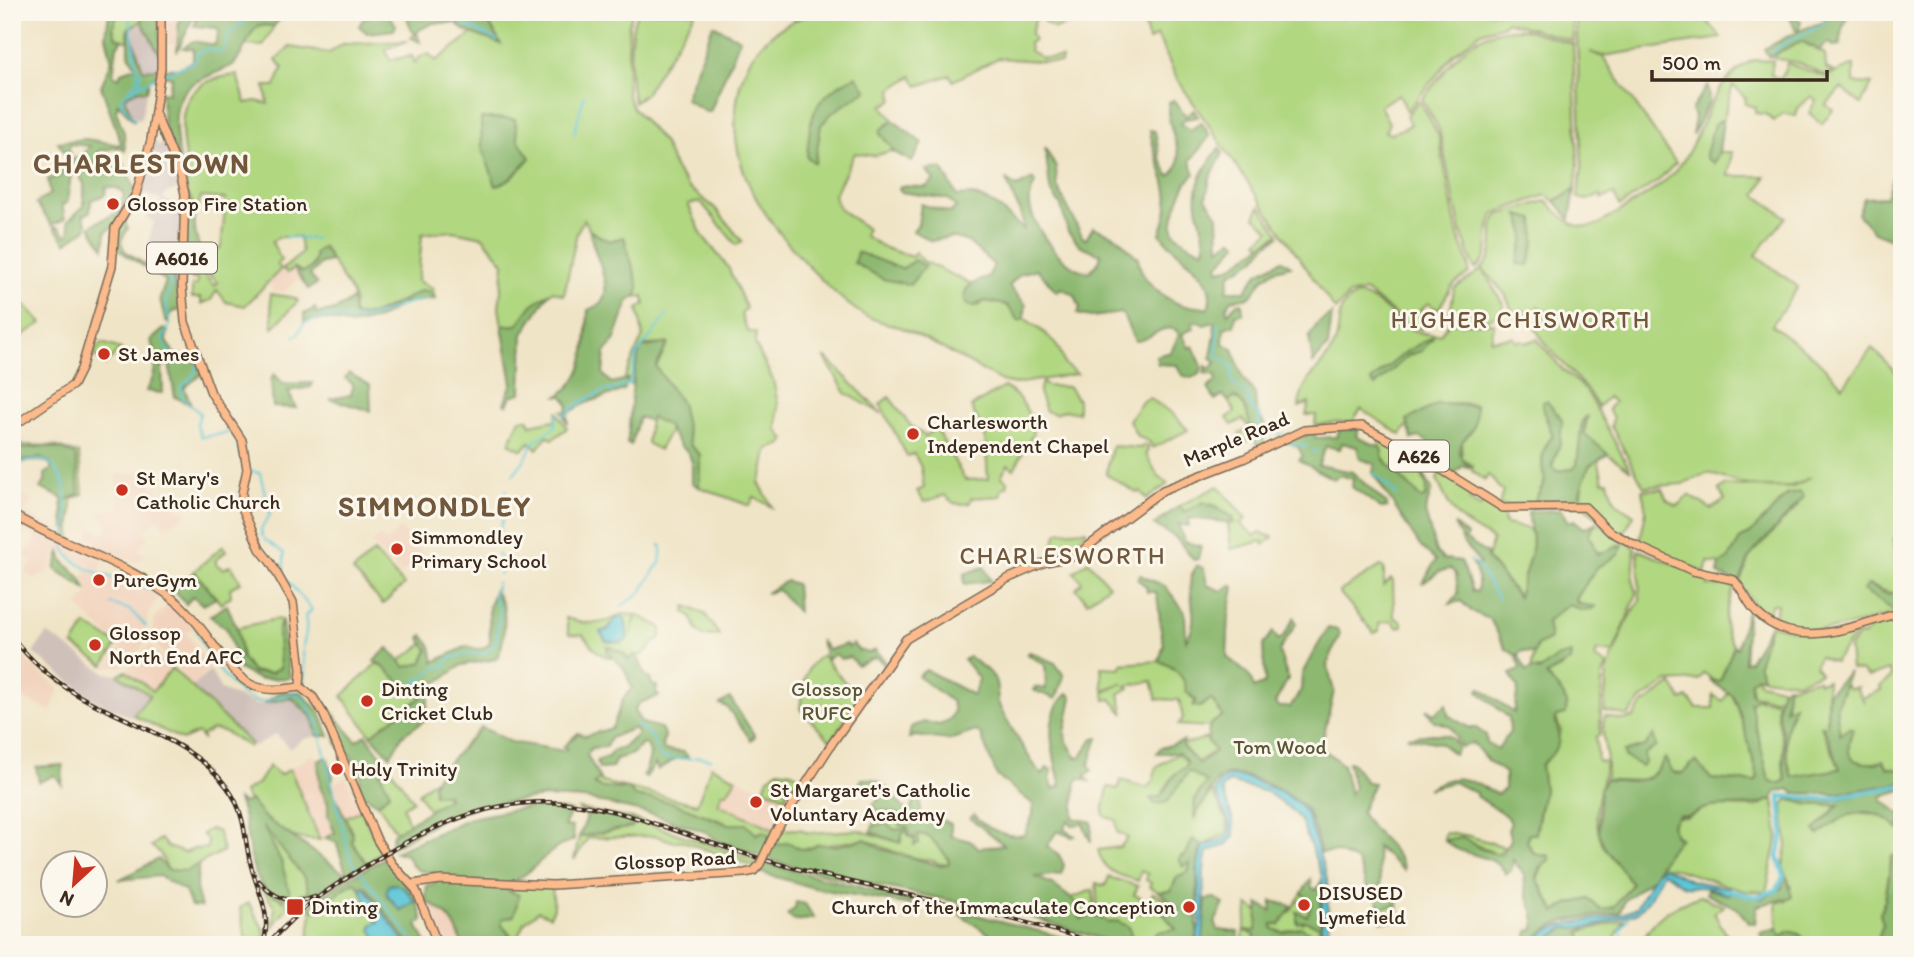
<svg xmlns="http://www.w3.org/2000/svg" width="1914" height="957" font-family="Itim,sans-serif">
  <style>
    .built { fill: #f2d4be }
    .industrial { fill: #cfc0ba }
    .green { fill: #b1d781; stroke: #768050; stroke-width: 2; fill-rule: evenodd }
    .forest { fill: #8cb86f; stroke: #647146; stroke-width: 2; fill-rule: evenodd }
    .water { fill: #5cc6d7; stroke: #4c787a; stroke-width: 2 }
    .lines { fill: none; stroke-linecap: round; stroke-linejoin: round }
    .stream { stroke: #5cc6d7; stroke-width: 2 }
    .river { stroke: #5cc6d7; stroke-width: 4.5 }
    .primary-casing { stroke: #7a6b59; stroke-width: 10 }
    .primary { stroke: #fbbb8d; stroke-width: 7 }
    .rail-casing { stroke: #3b2a1e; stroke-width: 4.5 }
    .rail { stroke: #fbf7ec; stroke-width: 2; stroke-dasharray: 5; stroke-linecap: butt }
    .primary-bridge-casing { stroke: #7a6b59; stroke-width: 10; stroke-linecap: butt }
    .primary-bridge { stroke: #fbbb8d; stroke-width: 7 }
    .poi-dot { fill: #c8321e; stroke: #fbf7ec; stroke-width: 2.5 }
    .labels { text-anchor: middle; stroke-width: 6; stroke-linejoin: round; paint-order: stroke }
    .shield { fill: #fbf7ec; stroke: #75685c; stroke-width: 2 }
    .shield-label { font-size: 19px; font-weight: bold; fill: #3b2a1e }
    .poi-label { font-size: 21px; fill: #3b2a1e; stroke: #fbf7ec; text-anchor: start }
    .street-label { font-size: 21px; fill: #3b2a1e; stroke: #fbf7ec }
    .park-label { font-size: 21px; fill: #585537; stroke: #fbf7ec }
    .quarter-label { font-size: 24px; letter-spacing: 2px; fill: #71583c; stroke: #fbf7ec }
    .district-label { font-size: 28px; font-weight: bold; letter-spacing: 2px; fill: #71583c; stroke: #fbf7ec }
  </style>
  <rect width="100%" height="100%" fill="#fbf7ec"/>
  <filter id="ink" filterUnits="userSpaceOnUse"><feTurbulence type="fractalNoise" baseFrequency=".0143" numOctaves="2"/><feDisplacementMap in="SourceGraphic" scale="14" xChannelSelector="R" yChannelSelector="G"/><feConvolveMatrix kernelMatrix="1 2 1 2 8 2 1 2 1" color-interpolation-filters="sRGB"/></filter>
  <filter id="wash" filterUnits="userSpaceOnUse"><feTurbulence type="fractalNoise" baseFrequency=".00686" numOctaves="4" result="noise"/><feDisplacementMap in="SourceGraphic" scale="28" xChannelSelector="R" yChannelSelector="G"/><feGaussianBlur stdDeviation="1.57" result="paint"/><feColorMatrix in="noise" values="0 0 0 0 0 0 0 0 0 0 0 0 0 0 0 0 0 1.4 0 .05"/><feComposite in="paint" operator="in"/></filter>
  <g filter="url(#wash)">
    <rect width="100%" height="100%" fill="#f0e4c6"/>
    <path class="built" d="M172,12h14l-7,9 -2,23h-12v-22l7,-1z
      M294,268l7,10 -18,14 -11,-1 -2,-7 4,-7 9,-8 4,4z
      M151,473v12l6,2 2,10 7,-4 13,18 4,-2 3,5 -20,15 -7,-10 -16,12 5,6 -10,13 8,5 -9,8 -42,-18 2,-5 -9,-4 4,-9 12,7 5,-7 -10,-15 20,-4 -3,-34z
      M22,494l10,7 -7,12 57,29 -2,8 24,11 -5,10 -42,-22 -9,24 -8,1 -2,5 -7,-2 -6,-6 8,-7 -9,-11 12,-14 -10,-8 -4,6 -10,-11v-23l4,1z
      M401,528l22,26 -22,20 -30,-31 9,-7 5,6z
      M86,570l73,26 -10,16 -6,34 -22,22 -16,-1 9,-9 6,-12 -43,-40 12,-14 -6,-15z
      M172,602l16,12 8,12 -10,7 24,34 -17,19 -43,-47 5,-23z
      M150,645l22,23 -20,23 -26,-20z
      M23,657l36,32 -8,22 -39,-17v-27z
      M311,755l10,4 -1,28 8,17v12l7,18 -15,6 -30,-71z
      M346,777l15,33 -15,7 -16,-32z
      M736,778l58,23 -20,28 -56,-25 4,-11 6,-1z
      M425,901l19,9 12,15 6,20h-22z"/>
    <path class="industrial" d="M141,21l20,36 -2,12 -11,3 -5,-2 -14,-44z
      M139,90l8,1 -6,28 -6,-1 -12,-21z
      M153,138l6,8 5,-4 18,46 -14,4 -5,7 20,8 -3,85h-4l-16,-37 -10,-5 -2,-7 6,-22 -8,-3 16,-18 -24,-8 4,-14 6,1 3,-11 5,4 9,-8 -16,-14z
      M47,633l59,40 12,2 32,20 -19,22 -38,-18 -60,-46z
      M210,670l11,20 36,15 35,-7 20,19 5,19 -14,3 -13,10 -14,-15 -21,13 -40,-34 -22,-27z"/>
    <path class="green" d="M118,12h23v9l-14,9 2,12 -13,-5 -3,-10z
      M483,12l149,2 -3,10 -2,71 6,13 30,34 12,27 13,18 27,21 27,33 -6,4 -35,-43 -13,2 14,31 26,32 18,41 -5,7 7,17h8l-1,12 18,36 5,24 -1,25 8,11 -4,5 -13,4c-5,11 -2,23 -9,33l13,25 -18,-10 -4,9 -51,-19 1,-32 -10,-10 -9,-42 -25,-36 11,-23 -21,1 -8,11 -6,29 -5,-1v-5h-3l19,-43 -5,-27 7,-5 -2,-8 -9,1 3,-2 -3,-27 -17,-29 -8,2 -19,-10 -6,-12 -7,13 -13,63 -11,-4 -21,14 -15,20 -15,1 -3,-18 5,-45 -21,-26 -30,-6 -31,3 -4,47 15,8 2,10c-35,-13 -61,30 -85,13l4,-10 -2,-8 -29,-47 -14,23 -7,2 -7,-4 -8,5 -4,-4 19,-16 -3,-16h-21l-6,5 9,18 -4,4 4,5 -36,37 -19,-4 -9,-12 -6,10 -10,4v-6h-9v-13h5v-6h-5l-2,-9 8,-2 16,18 4,-3 -10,-9 -3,-16 16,-11 5,-48 -25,-2 -5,15c-2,-7 -7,-13 -9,-19 -2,-8 1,-15 0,-22 -8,-48 -14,-91 50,-96l9,28 10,-2 12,3 -3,-18h10l8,-18 -7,-8 14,-13 39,6 14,-9 65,-3 -23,8 5,11 22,-4 3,7 6,-7 8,-2 7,7 37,-28 27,10zM481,118l33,1 4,21 12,18 -14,16 -17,11 -17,-37z
      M638,12h58l-51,82 -11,8c-5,-17 -6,-76 4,-90z
      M817,12h286l-48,17 -11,-7 -1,-5h-7l-5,17 3,6 -5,3 1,8 12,7h20l-1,5 -63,-5 -45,23 -3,-6 -32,11 -6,-10 -20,13 1,11 -11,6 12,15 -7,3 7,26 -20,6 -19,-3 -21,42 5,13 28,21 -2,7 20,12 27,9 3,-5 8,9 48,23 -3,2 10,20 7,-5 22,4 12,15 5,-2c17,12 37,24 40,46l13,10 -62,10 -14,-3c-33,-19 -65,-37 -99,-53 -13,-5 -29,-7 -40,-14 -19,-12 -36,-30 -52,-46 -46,-49 -86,-102 -72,-174 8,-44 37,-70 79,-82z
      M1141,12h431l1,29 -67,-20 -2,4 -23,7 -27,22 -47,57 -8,-17 -19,12 9,17 -4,9 6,2 20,-9 -5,-9 12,-14 3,1 17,31 19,98 12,32v9l-17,13 -14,24 -10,-7 -8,7 7,11 -6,8 -17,-8 -39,-30 -16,4 -14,15 -158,-231 -20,-44 -8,6z
      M1576,12h139l-9,7 15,19 -118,18 -13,-4 13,5 73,106 -18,18 -38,25 -6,-12 -12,5 -1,-4 -14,5 -9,-2 4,-32z
      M259,25l15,1 -11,20 -17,-1 4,-13z
      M1524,29l49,15 5,122 -3,24 -20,11 -9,-6 -51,18c-14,18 2,41 -20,56l-14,-37 -22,-103 -17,-30c31,-36 48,-73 102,-70z
      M1801,41l24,13 1,14 8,4 -11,3 -23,-12 -27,-5 12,-11z
      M1753,60l20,1 -2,14 10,4 6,-16 38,14 29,-12v18l18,1 -11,20 -20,-16 -15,17 7,5 -11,14 -13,-11 7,-13 -5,-4 -13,12 -2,8 -13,-3 -9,8 -9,-7 -10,-1 1,-6 -11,-3 1,-5 -13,-14 -10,35 -6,1 -3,42 5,-11h13l-4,24h38l-10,19 30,22 -30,38 42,32 -26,38 42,32 29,29 29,-38 30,30v155l-9,5 7,49 -6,7 -26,-9 28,27c-45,14 -79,28 -125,9l7,-17h-6l-5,9 2,5 -7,-3 -23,-32 12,-28 47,-49 -11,-11 -37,39 -9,4 -12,20 -9,6 -12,-2 -3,11 -66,-28 7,-34 -4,-21 20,-1 5,11 10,6 12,-11 22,14 14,-9 -6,-10 6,-5 67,3 19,-11c-4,1 -9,6 -14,7 -28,10 -63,-2 -89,-11l-26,11 -38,3 -33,-61 2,-7 -5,-10 6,-7 -6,-5 -10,10c-17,-31 -47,-50 -64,-81l14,-13 -10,-7 -10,11 -3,-6 -4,-1 -2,7h-4l-10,-23 -23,-26 22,38c-13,18 -22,15 -47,15l-7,-7 4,-25c11,-8 29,-18 35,-30 8,-14 -1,-32 9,-44l48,-14c17,17 32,35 57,21 25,-17 60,-33 78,-58 25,-36 27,-81 72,-104zM1520,217l12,6 2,18 -5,24 -12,-2c5,-17 11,-28 3,-46z
      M1260,206l19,28 -18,11 -3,-4 12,-11 -15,-13z
      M270,294l25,4 3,3 -25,27z
      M1358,295c33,5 40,43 82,39l9,-11h45l-3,17 23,-3 2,5 5,-2 5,3 11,-4 25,30 24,21 45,81 -37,-27 -10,-11 4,-16 -6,4 -5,44 -4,4 -17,2 -4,-5 8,-23 -1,-29 -6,-4 -7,9 7,17c-13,13 -13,28 -8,45l-14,27 -32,-3 4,-14c-8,-4 -8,-12 -15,-16l-3,5 -13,-9 1,-5 -11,-7 -1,-19 14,-35c-30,-7 -60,5 -74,30l-40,-26 -9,13h-18l-19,4 1,-11h-10l3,-12 -10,4c2,-29 23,-37 35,-61 9,-18 -2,-42 24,-51z
      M20,300l22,23 -29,18 -1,-30z
      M102,343l19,6 -16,16 -12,-12z
      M825,358l3,1 54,55 -36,-21z
      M1042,382l5,4 22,1 9,13v13l-14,-3 -9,4 -9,-3 -7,-18z
      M1004,387c19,10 27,26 29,47l-19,35 -6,-4 -7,11 7,6 -1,5 -5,1 -2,8 -29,2 -1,5c-12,2 -17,2 -25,-8l-21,7 -7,-11 7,-3 -3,-21 -7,-13 -7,2 -27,-52 9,-7 22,29 14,10 11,-8 29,52 23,-1 -3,-44 -14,-28z
      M1235,397c13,9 19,25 17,42l-6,3 -7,-8 10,-6 -6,-9 -11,6 -5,-7 8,-6 -7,-11z
      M1149,398l23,15 16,17 -35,18 -3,-6 -13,-6 -8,-16 13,-18z
      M557,412l10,16 -14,11 -6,-3 -10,13 -7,-7 -8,8 -13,-7 11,-24h9l1,6 25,-5z
      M650,417l10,3 11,9 -12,21 -12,-7z
      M1381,440l35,18 11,28 -1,11 -4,2c-9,-5 -40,-41 -45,-51z
      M22,445l33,1 24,8 4,40 -11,5 -2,45 -5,-3c3,-18 1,-70 -19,-79 -8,-3 -24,2 -34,1v-15z
      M1143,445l6,1 -3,8 12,22 10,8 -21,15 -7,-8 -3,2 -31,-19 6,-28 29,2z
      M1598,458l5,23h5c6,24 8,22 26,34l-12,22 -41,-33c-1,-15 3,-37 17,-46z
      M1440,472l33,22 -4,6 11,7 5,-6 18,9 2,14 25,5 3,16 -14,52 -32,-39 6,-18c-36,-22 -38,-19 -56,-61z
      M1218,486l28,33 -6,4 15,13 5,-3 13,4 -9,8 -1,-4 -32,8 -3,-25 5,-1 1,-5 -20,-13 -11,-2 -18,9 -6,-6z
      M1597,522l38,26 -2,31 4,14 -24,60 -16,-2 -2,7 12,7 -5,12 -2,58 -4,2 2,24 8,1c-5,28 -17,55 -3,82 7,14 26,25 29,40l-18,23 -13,3 -12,-11 -21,5 -12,8 -19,-33 11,-24c-13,2 -16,-3 -21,-14l2,-8 7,1 8,-44 -3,-25 6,-5 14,-29c-10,-18 -4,-41 -15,-56l16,-8 -31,3 4,-22 11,-26 22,-18 19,7 7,-4h-12l-6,-8 20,-31 18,-13 5,-11 -13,8h-11l-1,-10 -6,-8z
      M1086,530l1,2 -24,20 -12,-2 7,-18z
      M223,546l3,5 -10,9v4l7,5 8,-4 10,17 -11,6 1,8 -10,8 -27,-33z
      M1638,550l68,27 2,9h11l2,-7 14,6c-8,20 -17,42 -1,61l-14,35 -3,2 -13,-10 -5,7 -31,2 -27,18 -13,16 -24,-5 3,-40 21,-52 12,-19z
      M374,552l30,33 -21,19 -30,-33z
      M1088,561l21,24 -22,17 -11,-14 6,-6 -8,-10z
      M1381,566l3,2v18l7,-7 2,2 1,36 8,5v4l-4,2 -6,-7 -13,2v8l-5,2 -35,-41z
      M686,606l19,8 14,21 -16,1 -6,-6 -6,-14 -6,-4z
      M622,614l14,1 -5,18 6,-18 24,12v10l-19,18h-7l-8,5 -17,-13 -3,5 7,6c-17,-2 -21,-11 -31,-23l-14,-1 -3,-16c22,7 36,8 56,-4zM622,619l6,17 -6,7 -16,-2 -5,-10 7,-1 3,-6z
      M1902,614v156c-7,-1 -45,-8 -48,-10 -9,-6 -21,-43 -17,-55 2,-7 6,-12 8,-20l5,4 8,-2 -1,3 8,13 -3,-5 19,-8 -1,-4 12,-9 -3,-7 -21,7 -6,-6 -11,-2 -2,-21 10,-13 4,1 19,-17h16l-1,-4z
      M276,619l5,1 -3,12 4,34 -11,7 -21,-2 -8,-13 -5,-30z
      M86,625l31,19 -13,21 -31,-20z
      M1770,625l52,11 38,-7 -26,33 -15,-6 -4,10 5,7 -23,9 -34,-4 -5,-14z
      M424,644l4,6 -6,13 -17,4 -6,-6z
      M822,655l37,44 -28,42 -31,-32c3,-22 2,-41 22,-54z
      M1159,661c13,4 27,15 27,30l14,16 11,-8 12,18 -14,10 -31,-2 5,-7 -4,-18 -22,-1 -5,-18 -26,5 3,2 -10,6 5,20 -13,-15 -6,1 -1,-8 19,-9 -20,7 -2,-23 20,1v-4z
      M376,664c20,3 27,26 47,32l-52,39 -29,-39z
      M172,668l79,76 -2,3 -24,-15 -12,-3 -11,6 1,5 -5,-7 -16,7 -49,-25 17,-20 -32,-20 8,-4 27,20z
      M1756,676l4,7 22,5 -2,8 -6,3 -22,-4 -2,-14z
      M1818,679l1,3 8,-2v45l-6,1 19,43 -48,8c-4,-10 -7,-34 -6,-44 0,-4 2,-8 2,-12 0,-13 -3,-19 -1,-34z
      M1672,684l10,16 6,-2 9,10h16v-13l10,6 5,-8 4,1 14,34 12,49 -3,5 -44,-3 -14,-15 -8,1 -4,8 -13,-1 -7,-13c-5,4 -5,9 -10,13 -16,15 -32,6 -50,8 7,-24 -7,-43 0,-64l16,4 12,-2 9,-13z
      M1755,699l22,2c-1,17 4,29 6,45 2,15 -3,16 3,34l-8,4 -10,-4 -18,-78z
      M1207,738l8,13 -19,12 -15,-18z
      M1179,753l8,9 -1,5 -11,7 -15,23 -10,1 17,4 22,-32 18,12 -10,13 -3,23 18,-27 15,29 1,13 -26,13 -9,-6 -7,14 -5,2 9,7 -1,8 -12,6 -6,14 -12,1 -10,-6 2,-3 -5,-3 2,-6 -7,-3 -3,10c-21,-7 -34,-8 -40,-31l22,-3 8,-9 -11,-6 -1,-12 -11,-3 -2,-5 5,-25 10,2 3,-9 26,8 6,-7 3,-14z
      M269,766l11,9 10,-6 30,71c-9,-1 -20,0 -28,-4 -17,-9 -43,-28 -48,-44l14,-9z
      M389,766l24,34 -10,7 6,17 -13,8 -18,-28 6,-5 -4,-26z
      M711,766l25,12 -9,15h-5l-4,11 56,25 -5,7 -5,-5 -8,3 -86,-32 -36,-6 -4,-7 -29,-1 -8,-4 7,-5 2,3 95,22z
      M778,770l14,2 14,8 -7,13 -9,-4 3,-8 -8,-3 -4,9 7,4 -3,6 -21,-9 4,-10z
      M436,778l-3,6 15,14 -19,12 -11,-17z
      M1773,799l5,37 -12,56 -22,-1 -74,-24h-10l7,-14 12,-14 -7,-11 3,-11h13l20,-11 47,1z
      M1787,799l50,5 2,2 -4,4 4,7c24,-6 42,-7 60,12l3,-7v114l-1,-64 -10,-14 -6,42 -5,13 3,11 -7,21h-67l-10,-11 -9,-3 -8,5 -4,-3 -2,-30 10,-2 5,-14 -8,-21 4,-20 -4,-40z
      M877,809l21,5 13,15 -16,1 -7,-5 -15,1z
      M361,810l20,42 -14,12 -15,-22 -6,-25z
      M637,820l121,41 -5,5 -73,-26 -5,2 -19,-6 -68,2 -14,22 5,-23 53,-10z
      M262,824l43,55 4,13 -18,6 -10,-37z
      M210,829l8,3 5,19 -37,20 -18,-1 -8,-17 -9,-7 10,-7 6,8 18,6 8,-4 14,-1 1,-7 -6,-7z
      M800,829l8,4 51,-3 41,13 3,-11 5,-1v5l7,4 4,-7c15,4 25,15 31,30 -11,4 -11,-2 -21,-3 -28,-4 -40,-10 -64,-21l-65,10 -21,-3 -6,-6 6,-10z
      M1445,833l21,2 39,12 -8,7 -23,-10 -29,-4 2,3 -3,-4z
      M1109,877l29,9 -4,9 8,3 -4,14 5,1 10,-20 14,8 -7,5 16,21 -1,4h-12l-19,12 -13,-7 -2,-9 -12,-6 -8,2 -27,-4 -14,-20 25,-9 2,22 3,1 -2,-30 9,3z
      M355,882c11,12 12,29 24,40l-8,7 9,16h-72l4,-34c17,-6 25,-21 43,-29z
      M259,884l30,21 -16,21 2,-19z
      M508,886h44l2,22 -4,8 -12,-5 -14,12 -8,18 -14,-16v-6l5,-3z
      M1302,893l12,8 -7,15 -10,-4 5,11 3,-2 15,6 -3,8c-12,0 -34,0 -45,-7v-4l18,-12z
      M1700,896l24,10 -10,7 18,31 7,-3 2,4h-101c13,-29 31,-38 60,-49z
      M1398,900l1,20 -18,2 -3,-21 4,6 13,-2z
      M249,903l16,29 -3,13h-15l-7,-37z
      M1248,905l12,8 -4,18 -8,1 7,3 -1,10h-12z
      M1625,920l-14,25h-55l5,-6 21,1 -2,-8z"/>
    <path class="forest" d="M109,12h9l-5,15 3,10 6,3 -5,6 -4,29 6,3 2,-6 15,-5 -7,-13v-28l14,44 16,-1v4l-10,8 -2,10 -8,-1 -15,7 10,24 -16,-18 -2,8 8,22 1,18 -4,-4 -22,4 -4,13 12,1 15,-4 13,28 -23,39 -6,3 -2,17 -14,-21c11,-8 18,-10 30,-15l4,-18c-4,-6 -10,-7 -18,-7l-1,8 -14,5 -1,12 -7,3 4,9 -1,5 -20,14 -12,-16h4l9,9 3,-4 -2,-11 16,-15v-22l-6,-11 -7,1 -4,29 -5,2 3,14 -13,6 -16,-22 14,-9 -2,-15 12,-3 5,-14 17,-6 8,-10 -19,-2 -3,6 3,4 -4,2 -9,-14 28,-3 33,6 2,-2 -20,-57 11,-25 -6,-25z
      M141,12h17l3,45 -20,-36z
      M186,12l17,6 7,-1 3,-5h73l-12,14 -15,-1c-13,10 -14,30 -26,40 -3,2 -32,14 -39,18 -29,17 -16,62 -13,88l-17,-46 -3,-33 7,1 4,-16 -8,-2 1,-6 14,-1 14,-7v-12l-10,-1 10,-7 22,4 4,-14 -2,-3 -23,-2 3,-6 -5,-1 -15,33 2,-31z
      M405,12h78l18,32 -38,-14 -6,-7h-24l-14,7 -2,3 3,9 -9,-4 5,-5 -4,-2z
      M1787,12l14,9 -3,10 25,-9 5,-10h23l-8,15 -3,18 -8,1 -3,-4 -10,8 -18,-9 -32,16 -5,-8 33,-17z
      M376,13l13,3 7,9 -2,5 -27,3 -8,-7 4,-7z
      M713,25l27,14 -30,73h-4l-21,-13z
      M856,76l11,14 -35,23 -11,12 -6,38 -8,-6c3,-45 7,-61 49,-81z
      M1708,85l1,17 -17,33 3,-18 -4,-7z
      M1174,100l12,16 8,-6 4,7 -13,2 -4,5 10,6 10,-8 9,14 -20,25 5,13c-11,6 -24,42 -22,55 2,9 23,20 31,21 2,-15 -3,-25 -6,-39 -6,-26 7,-44 21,-63l4,5 -13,25 -4,20 12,18 1,32 14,-9 5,4 -19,21 -1,6c23,-1 42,-31 62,-34l-14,9 -12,15 -24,14 -3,17h18l13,-18 24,-13 9,6 -16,4 -13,10 -12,17 -19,3 -5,9 2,4 9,-10h5l1,11 -7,1 -2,10 -10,3 -1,15 10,6 9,27 13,18 1,16 13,22 -6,2 2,14 -4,2c-16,-15 -6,-39 -26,-53l-7,4 -5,-6 -8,5 -7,-12 8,-7v-6l-12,-2 2,-7 4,3 6,-6 -5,-6 4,-24 -1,-11 -10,3 -6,-4 -6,2 2,5 -12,6 7,14 4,-2 9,20 -2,8 -9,4 -9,-3 -5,-10 -19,-1 -2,-8 15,-4 8,-17 -3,-5c-17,-7 -26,12 -41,11l-13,-28 -31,4 -14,-3 3,-6 -5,-13 -14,-7 -4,4 -20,-23 -17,5 -11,12 17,19 -2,13 -5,3 -12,-16 -22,-4 -13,6 -6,-3c-6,-18 8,-21 22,-27l6,-12 -26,-23 -16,-5 -21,4 -18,-10 5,-6 3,-21 29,9 6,-6 -8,-8 -47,-7 -2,-3 1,-3 26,1 8,-7 -8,-10 16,-2 15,28 16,-1 23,10 28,25c0,-14 -13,-37 -18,-50l11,7 16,-8 2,4c-4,9 -7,17 -4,27 6,23 34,60 58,62l10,-10 2,-8 -20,-8 -13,-14 -7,-26 -11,-17 -5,-42 11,21 1,18 26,52 3,1 7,-12 24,10 21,21c2,22 23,39 43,47 6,2 18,1 27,4 12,-35 -30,-50 -48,-75 19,-49 -3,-58 -10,-104l5,1 5,27 9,18c25,-13 -7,-51 0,-74z
      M481,118l34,1 3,21 12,18 -20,21 -14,7 -14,-38z
      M1723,120l-4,32 -5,11 -8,-5v-4l8,-30z
      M894,121l28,22 -10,19 -20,-11 2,-1 -14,-16 1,-5z
      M1895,168l7,3v64l-6,6 -22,-9 -16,-18 6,-16 22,-1z
      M1575,190l-5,29 -15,-18z
      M189,195c7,13 5,20 6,33 0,12 6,22 11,32l-21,-14z
      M128,213l-3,9 3,6 -7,13 3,9 28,19 6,-11 -8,-8c16,8 25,23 26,41l4,1 1,17 -10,4 -2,10 -4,-3 -5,-22 6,-17 -49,-32 -1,-16z
      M1519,215l15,4 1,22 -6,24 -12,-1c5,-18 12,-31 2,-49z
      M590,231l19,10 15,-4 15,51 -2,7 -9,7 -13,37 -10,14 -2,21 8,9 17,-4 -4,11 -38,13 -19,11 1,10 -6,-13 5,1 1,-8 -5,-8h-5c31,-20 28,-54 30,-86 37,-11 4,-53 2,-79z
      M323,247l8,14 -10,2 -11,12 7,9 -9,5 -14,-21 8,4c10,-2 14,-8 13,-19z
      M857,252l45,17 12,-9 11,6 -15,19 -27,-6 -29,-16z
      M421,291h8l6,8 -30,4 -27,16 -27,6 -26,-6 -21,2v-7l11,-6 1,5c14,0 27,-5 37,-15v17c25,4 45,-13 68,-24z
      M550,292l-27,42 -2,59 -10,3 -4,9 -3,-1 8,-21 -10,-57 15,-1 15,-20z
      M1332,314l-4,32 -15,17 -4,-26 9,-14z
      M164,329l4,3 -2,7 8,15 21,5 8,14 -19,15 7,17 -16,-8 -6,-34 -7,3 1,27 -17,-2c12,-17 10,-32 5,-51z
      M1434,336l-12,15 -13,4 -34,31 -4,-5 36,-30z
      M668,343l-12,24 25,36 9,42 10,10 -1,32 -7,-4v-21l-4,-10 -8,-6 -13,-20 -16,-9 -1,4 -11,-4 -8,28 -4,-2c5,-32 3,-65 14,-95z
      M349,373l21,12 1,26 -41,-12 21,-4 2,-11 -8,-6z
      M274,374l10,10 29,-1 -2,4 -23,4 8,17 -23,-1 -2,-27z
      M1547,401l15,19 -2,23 -8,23 4,5 17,-2 4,-4 5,-44 4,-4 -2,16 24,21 -19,12 -9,26 1,12 -50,4 14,-27c-4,-17 -5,-31 8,-45l-11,-31v-3z
      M1438,404l38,2c-1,7 1,16 -3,22 -8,15 -20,13 -9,34l9,6 -10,-2 -11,9 -19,-13 -5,-20 -9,-5 -7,2 -5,-19z
      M1340,429h19l-3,6 2,3 23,9 2,12 39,40 4,-2 1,-11 -9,-21 14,24 -7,23 11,40 7,7 18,2 11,30 5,1c3,-11 0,-20 -5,-29l7,2 1,-2 -16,-19 -10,-20 13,12 -2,3 22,15v4l31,39 15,-52 -5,-33 33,-2 7,12 6,-2 10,8 11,-5 -7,11 10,20 25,-9 -5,10 -22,13 -20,31 1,5 17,2 -2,3 -10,2 -14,-7 -21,18 3,17 -13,7 -3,8 -12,-3 -4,3 8,18 7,-3 6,2 17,-13 15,-4 -1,7 -24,14c10,15 23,17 20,39l-11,3c6,24 7,30 -14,48l3,25 -9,44h-6l-2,7c5,12 8,16 21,14l2,4 -11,10 -2,10 18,33 13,-8 21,-5 12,11 13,-3 18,-23 -29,-39 -4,-15 1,-41 5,-9c17,-2 35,7 51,-8 4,-4 5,-9 9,-14l7,14c13,6 14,-5 24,-11l15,18 44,3 3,-5 -21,-73 -5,-9 -23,-15 11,1 14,-35 3,2 11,-41 -4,55 5,-1 21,-36 -12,39 5,14 -7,-2 -6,6 2,13 9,2 -11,5 19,78 9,4 8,-4c-4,-13 -2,-20 -2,-32 -1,-27 -12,-29 -2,-60l5,-2 -2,24 9,-5c-2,10 -8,17 -8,27 -1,12 2,34 6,45l48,-8 -12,-33 -7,-10 6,-1 1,-32 21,-21 -13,35 4,28 10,-8 3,2c-6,16 -9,33 13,34 7,0 11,1 17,-3l5,8 14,2v13l-69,11 -39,-1 -5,-4 -13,3 -3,7c-23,10 -39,5 -62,8 -13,1 -17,12 -32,8l-8,10 4,11 5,2 -13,15 -15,25 -27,22 -5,12c-35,9 -64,0 -90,33h-4l2,-14 7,-2c2,-21 -13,-33 -10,-53l-12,-16 -2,11 -5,3c-12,-23 -45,-15 -61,-34l18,-3 18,12 20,6 10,-15 -3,-10 3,-7 -4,-7 -31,-20v-3l-22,-11 -27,7c30,-19 42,-9 70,5l8,-5v-16l-18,-13 -14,-17 -12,4 -11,-21 -16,-5 -8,-12 8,5 12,-10 2,11 22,13h6l10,7 1,9 11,5 12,-17 -1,-14 -31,-27 2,-3 34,25 4,-25 -8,-14 10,-4 -4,-15 -10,-6 -16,-30 -18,-7 -11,-11 -11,3 8,-10 -2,-20 -5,-5 -11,2 -18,13 14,-24 -16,-14 -47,-73 2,-9 -15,-5 -3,-12 -15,-4 -2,6 -14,-3 -8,19 34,7 34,31 1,5h-6l-29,-21 1,-8 -13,-4 -7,4 -34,-19 4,-4 -5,-9 -13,-6 30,-10v7l21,-1z
      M44,446l21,4 11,6 3,38 -12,6 1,29 -4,-2 -2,-29 -22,-10 5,-6v-8l6,-4v-7l-10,-5 -29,4v-12z
      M1800,492l4,5 -53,58 -12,28 -21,-9 2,-10 9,-6 12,-20 9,-4 37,-39z
      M1203,502l27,13 4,8 -45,-5v8l-11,-2 7,18 16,4 -3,13 -4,1 -19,-23 -21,-12 25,-19 6,6z
      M1902,533v77l-6,2 -33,-22 5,-5 19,9 12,-2 2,-13 -8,-41z
      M60,552l3,9 18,17 5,11 -31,-20z
      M1197,565l7,4 3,16 15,6 9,-6 3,2 -5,27 -2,43 22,18 5,13 11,-5 -2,-38 10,-13 5,8 6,-4 10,-18 2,6 -17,27 9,28 -13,24 4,4h11l11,-17 1,-16 8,-15 18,-31 10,2 2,4 -13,31 7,26 -13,56 22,18 7,29 4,-6 -6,-26 4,1 15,19 7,1 -13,29c9,20 42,40 43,59l-27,-24 4,44 17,9 -3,5 -13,2 -16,-21 -8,-24 -22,-10 -15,1c-4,-13 -7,-30 -14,-42 -11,-16 -69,-47 -87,-33 -8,7 -21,31 -26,41l1,-20 12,-17 -18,-11 -22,31 -12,2 -5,-6 10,-1 15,-23 11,-7 1,-5 -8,-9h-22l3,-5 24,-7 -2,5 17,18 16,-13 -8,-11 3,-16 13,-8 -12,-17 -11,8 -7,-1 3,-6 -10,-9c0,-15 -15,-26 -27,-30l5,-17c-6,-18 -3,-33 -8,-52h-9l-1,-6 -9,-7 3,-4 25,11 20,26 1,28c19,-26 -7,-53 11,-75z
      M984,567l7,14 -27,3v-10z
      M194,571l22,27 -13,7 -10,-9 -7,8 -14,-16 8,-10 5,3z
      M786,581l10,3 2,28 -20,-22 -12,3z
      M495,589c2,8 8,14 9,21 1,16 1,35 -8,49l-34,6 -24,17 -13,2 4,12 -4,24 -22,15 -13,21 -19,-21 51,-38c-20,-7 -30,-27 -48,-36l14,-13 17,19 17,-4 6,-13 -8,-12 3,-3 8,11 3,16 33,-16c9,4 17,5 23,-4l-1,-36z
      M227,605l10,23 5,30 11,15h18l9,-5 -2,-36 4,-10 8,56 -32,1 -19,-10 -12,-40 -17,-13z
      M820,640l9,10 17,-6 2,3 5,-3 5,6 11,3 6,-3 10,11 -1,3 -8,-7 -19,8 -7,-8 -9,2 -6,-5 -8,5z
      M607,646l17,7 4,7 7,-5 3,2 7,18 5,3 2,7 5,1 -1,7 3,3 -20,7 -5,8 8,12 19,5 4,9 -3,6 2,7 20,2 4,5 -12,2 -18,11 -3,-6 -9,13 -3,-2c5,-10 12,-25 1,-32l-12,11 -16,5 -4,9 -13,1 -2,-8 11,-4 4,-6 11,-3 15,-14 -4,-6 -24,10 -4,9 -15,1 -4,7 13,24 -6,5 7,4 29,1 4,7 37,6 56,22h19l10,10 8,-3 15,14 9,-3 12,7h9l9,-5 18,2 29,-7 16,10 60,17 8,-3 -1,-5 -19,-22 -11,-2 1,9 -5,2 1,-8 -7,-1v-5l-5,1 -3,11 -29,-11 2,-6 12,-3 10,7 14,-2 -9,-3 -2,-11 -21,-5 -4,-5 5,-3 2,-14 -23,1 5,-9c25,-3 29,20 47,34l6,-14 5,-3 1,20 5,6 17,-2 8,4v12l19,5 9,7 25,-3 -34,-27 4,-3c8,12 35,24 50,20l9,-20v-11l-36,-28 -17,-43 -4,-2 -27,9 -33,-4 -7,2 2,-11 13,-5 16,3 10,-6 4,-8 -2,-9 -34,-26 8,-6 47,25 6,-16 -15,-19 5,-3c8,6 20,13 25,21 5,8 2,19 5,27 5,11 36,64 43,70l5,-7 5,2 -2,8 3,11 8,-3c-7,-29 -21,-70 7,-93l4,4 -7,35 1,8 10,17h5l12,-19h5l-9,27 3,5 -7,6 4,5 -9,-3 -4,3 -3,37 19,4 -1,20 -8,-18 -11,1 -4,-5 -4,9 11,7 -3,1 -15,-6 -10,15 12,9 5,10 -3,9 -25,3 16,7 24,18 5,17 13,-5 15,9 8,-2 12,6 2,9 13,7 15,-11 17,-3 -16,-19v-4l5,-1 11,9 4,-5 -21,-17 12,-1 6,-14 12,-6 1,-8 -7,4 -4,-8 7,-5 7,-15 9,7 -5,15v74l-6,10h-72l-88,-28 -196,-40 -55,-14 -60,-21 -14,-10 -51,-17 -69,-16 -43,-2 -64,9 -36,12 -50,29 -2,-2 2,-11 55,-36 -1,-4 -13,1 -1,-11 5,-10 43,-47 30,15 53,9 3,-3 -4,-1 15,-14 7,3 27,-8 11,-29 9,-11 -8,-20 -17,-16z
      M1030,652l25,11 9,13 -8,23 -23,-9 2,-3 11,2 -1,-24 -18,-11z
      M281,692h20l19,21 9,23h-12l-5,-19 -20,-19 -28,5z
      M318,695l38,46 10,-6 23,31 -9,7 10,19 -12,12 -12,-8 -6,4 -6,-14 6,-2 1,-13 -4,-1 -7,-16 -12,-8 -7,-27 -13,-19z
      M730,698l25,38 -4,4 -24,-33 -7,-3z
      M1432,734c13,0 20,0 26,13l-4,7 -14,-11 -33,-6z
      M1654,734l2,13 -12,7 1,8 -4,4 -16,-9 -1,-5 21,-6z
      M327,757l6,20 -3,8 23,50 -1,7 15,22c-36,21 -95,68 -115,-1 -5,-21 -5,-43 -14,-63l6,3 6,-3 14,17 83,58 -11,-33 -11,-4 10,-5 -7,-17v-12l-8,-17 -2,-27zM263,826l42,53 4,13 -18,5 -10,-36z
      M63,765l-1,20 -7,-10 -16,7 -3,-15z
      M1891,788l11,2 -20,6 -1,4 21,15 -3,15c-26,-31 -55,-17 -80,5l-4,-5 24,-25h-29l-23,-6 42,2z
      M533,806l38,5 -7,15 8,1 2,13c-28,8 -40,34 -66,44l1,7 10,4 -5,21 -12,3v6l15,20h-55c-6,-24 -16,-34 -37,-44l2,-16 7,-1v-12c-14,1 -22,-2 -27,-17l-12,-3 75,-34z
      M579,809l58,11 -5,7 -53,10 8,-20z
      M1893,855l3,1 5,16 1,73h-26l7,-21 -3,-11 5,-13z
      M384,858l31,37 8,25 -6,5 10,20h-17l-44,-58 -5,1 -6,-6c-18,8 -26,23 -43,29l-4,-3 24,-19zM392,884l18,9 -9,17 -14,-14z
      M158,859l10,11 18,1 13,-7 -3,24 5,19 -10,-1 -6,-15 -26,-15 -40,4z
      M763,863l148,37v5l-97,-17 -55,-16z
      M1785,873l7,24 -35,9 -2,17 -7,-1 -11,-14 -31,-14 1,-5 21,6 2,-2 32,6 20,-11z
      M1311,879l1,9 4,2 6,-10 -2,47 -15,-6 -8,2v-11l10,4 5,-12 -10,-11z
      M1215,898l9,6 -9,18 3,8 20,2 1,13h-37l4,-46z
      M1272,901l20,5 -12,19 -8,-1v4l11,5 18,-6 13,9 6,-7 1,16h-26l-8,-7 -3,6 -30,1 1,-10 -11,-5 12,1 3,-27 12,7z
      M796,902l9,2 9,14c-11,2 -19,5 -27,-3l8,-7z
      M961,911l124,32v2h-79l-46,-30z
      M1577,926l9,2 -6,4 3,8 -22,-1 -5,6h-15l23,-16z
      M1777,928l5,8 7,-5 10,3 10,11h-44l-5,-12z"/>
    <path class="water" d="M621,617l4,1 3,21 -6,4 -16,-2 -6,-9 8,-2 7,-11z
      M1229,776l17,2 34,13 18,12 9,11 20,65 2,66 -7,-1v-68l-21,-55 -7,-9 -27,-20 -38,-10 -7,7 11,31 1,16 -8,9 -19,7c-8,30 1,62 -5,93h-6l4,-23 -2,-59 5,-16c7,-4 16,-5 22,-9 14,-8 -7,-36 -10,-47l4,-9z
      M1663,867l29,14 38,7 -3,6 -15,-6 -28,-2 -21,-14 -14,27 -12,14 -45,14 -28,1 -24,17h-9c26,-33 70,-18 105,-37l20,-36z
      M396,884l10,6 9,12 -15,8 -14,-17 3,-8z
      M363,886l44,59h-27l-9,-16 1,-5 7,-2 -10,-11 -8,-23z"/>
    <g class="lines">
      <path class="stream" d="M129,12l9,67 -18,22 15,19
        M439,12l59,29
        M1772,54c18,-21 45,-18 61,-42
        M163,74l31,-12 4,-9 12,-5 7,4 6,-1 6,-18 30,-21
        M131,90l27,-14
        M134,91l7,-9v-12
        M574,134l10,-39
        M286,237l29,2
        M152,252l6,3 13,29 -5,19 4,22 -7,14c4,18 17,20 33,21
        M309,322c16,-10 37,-1 54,-4 23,-3 39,-17 63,-18
        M1218,324l-2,31 15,10 2,19 15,10v9l13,15 -5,10 29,7
        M294,336l4,-1 5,-11 4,-2
        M198,365l-7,14 -10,8 1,11 18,15 -3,12 4,12 33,-5 10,37
        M563,412l2,3 13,-11 29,-15 4,2 19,-8 7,-29 31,-40
        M1287,440l6,5 15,1
        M1313,450l4,2
        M12,463l31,-3c27,10 26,56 22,79
        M249,471l11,2 10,42 -9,14 1,7
        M1374,473l24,23
        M513,475l14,-19 5,-13 22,-15 3,-14
        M498,506l9,-16
        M498,537l6,-23 -5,-5
        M264,539l20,14v23l28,34 -7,6c4,19 -2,20 -2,34 0,16 4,18 0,35
        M64,545c4,29 75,36 97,50
        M497,553l7,14 -5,7
        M1470,560l8,6 20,33
        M654,570l6,-7 2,-17 -3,-1
        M164,598l15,11
        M111,604l19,6 16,16
        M622,606l19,-14 13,-21
        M196,628c5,20 40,72 62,74 16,1 26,-12 43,-7l16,26 33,137 66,87
        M417,693l-1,-13 4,3 2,-6 17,-11 5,1 5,-9 24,-5 9,1 13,-8 5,-34 -6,-15 3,-15
        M636,725l16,12 5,15
        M657,754l6,4 28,1
        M698,757l13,2
        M694,758h3
        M1627,945l2,-9 -4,3 -5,-8 9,-13"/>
      <path class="river" d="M1724,890l32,7 21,-7 7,-15 -6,-18 5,-25 -3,-36 46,3 76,-13"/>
    </g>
  </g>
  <g filter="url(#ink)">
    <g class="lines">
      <defs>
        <path id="primary" d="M156,115l24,58 5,21 -3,92 3,36 26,71 31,47 5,29 -5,24 1,17 17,39 11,14 22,39 8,67 -1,18
          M12,427l61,-42 8,-16 31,-103 3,-38 21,-34 15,-54 10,-72v-56
          M12,514c53,33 117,48 165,88 25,20 52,73 75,83 15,7 32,4 48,2
          M300,687l13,10 10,16 54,127 15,24 24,26 22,55
          M775,832l58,-90 73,-103 101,-60 39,-17 29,-6 88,-66 80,-31 61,-29 58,-4 56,29 85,53 82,-1 24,24 28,15 56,25 41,9c11,12 14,27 30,39 41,31 95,5 138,-7
          M412,884l29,-4 112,5 192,-12 9,-2 6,-7"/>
      </defs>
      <use href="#primary" class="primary-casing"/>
      <use href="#primary" class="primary"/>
      <defs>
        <path id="rail" d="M12,637c18,23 39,42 64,57 51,31 128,48 159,106 10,20 10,41 15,62 7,30 23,51 13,83
          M259,881c14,18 34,24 56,16
          M268,945c32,-40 73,-64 116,-90 174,-105 245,-28 414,14 101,26 205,43 304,76"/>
      </defs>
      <use href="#rail" class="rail-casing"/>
      <use href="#rail" class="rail"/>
      <defs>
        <path id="primary-bridge" d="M760,864l15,-32"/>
      </defs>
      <use href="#primary-bridge" class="primary-bridge-casing"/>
      <use href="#primary-bridge" class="primary-bridge"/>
    </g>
  </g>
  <g class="poi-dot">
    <circle cx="113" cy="204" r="7"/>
    <circle cx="104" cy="354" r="7"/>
    <circle cx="913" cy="434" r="7"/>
    <circle cx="122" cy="490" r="7"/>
    <circle cx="397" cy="549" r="7"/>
    <circle cx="99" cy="580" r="7"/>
    <circle cx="95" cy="645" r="7"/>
    <circle cx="367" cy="701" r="7"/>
    <circle cx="337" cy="769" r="7"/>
    <circle cx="756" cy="802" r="7"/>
    <circle cx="1304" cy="905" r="7"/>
    <rect x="286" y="898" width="18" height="18" rx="3.5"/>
    <circle cx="1189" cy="907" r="7"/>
  </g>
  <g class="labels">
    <g class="shield">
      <rect x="147" y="242.5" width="70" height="31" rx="5"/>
      <rect x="1389" y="440.5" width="60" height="31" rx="5"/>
    </g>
    <g class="shield-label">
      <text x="182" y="265">A6016</text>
      <text x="1419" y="463">A626</text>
    </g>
    <g class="poi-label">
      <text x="127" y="211">Glossop Fire Station</text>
      <text x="118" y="361">St James</text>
      <text x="927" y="429">Charlesworth<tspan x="927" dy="24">Independent Chapel</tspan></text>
      <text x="136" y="485">St Mary's<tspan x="136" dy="24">Catholic Church</tspan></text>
      <text x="411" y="544">Simmondley<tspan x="411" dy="24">Primary School</tspan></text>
      <text x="113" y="587">PureGym</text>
      <text x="109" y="640">Glossop<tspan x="109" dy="24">North End AFC</tspan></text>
      <text x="381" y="696">Dinting<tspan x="381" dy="24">Cricket Club</tspan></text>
      <text x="351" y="776">Holy Trinity</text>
      <text x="770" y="797">St Margaret's Catholic<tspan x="770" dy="24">Voluntary Academy</tspan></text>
      <text x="1318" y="900">DISUSED<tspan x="1318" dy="24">Lymefield</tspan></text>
      <text x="311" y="914">Dinting</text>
      <text x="1175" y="914" text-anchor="end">Church of the Immaculate Conception</text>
    </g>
    <g class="street-label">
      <text transform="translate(1236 439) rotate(-23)" y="7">Marple Road</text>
      <text transform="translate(675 860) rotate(-3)" y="7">Glossop Road</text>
    </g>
    <g class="park-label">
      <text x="827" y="696">Glossop<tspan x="827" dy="24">RUFC</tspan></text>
      <text x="1280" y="754">Tom Wood</text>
    </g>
    <g class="quarter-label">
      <text x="1521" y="328">HIGHER CHISWORTH</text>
      <text x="1063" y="564">CHARLESWORTH</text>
    </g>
    <g class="district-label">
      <text x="142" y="173">CHARLESTOWN</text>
      <text x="435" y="516">SIMMONDLEY</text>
    </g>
  </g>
  <rect width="1914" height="957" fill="none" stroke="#fbf7ec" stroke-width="42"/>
  <g transform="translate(74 884) rotate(206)"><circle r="33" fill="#fbf7ec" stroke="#aea59a" stroke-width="2"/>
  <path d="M0-5L12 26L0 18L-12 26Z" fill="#c8321e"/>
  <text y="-10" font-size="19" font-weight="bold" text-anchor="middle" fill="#3b2a1e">N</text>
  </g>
  <path d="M1652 70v10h175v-10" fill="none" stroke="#3b2a1e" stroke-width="3.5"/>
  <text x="1662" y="70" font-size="21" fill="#3b2a1e" stroke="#fbf7ec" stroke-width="5" paint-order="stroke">500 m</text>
</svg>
